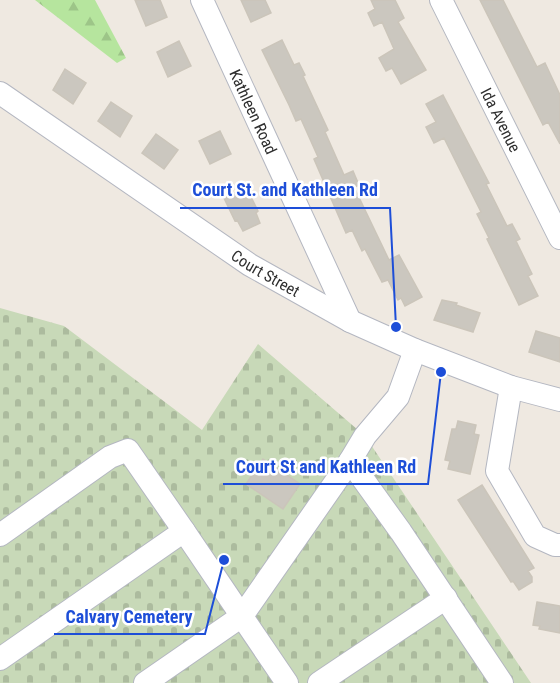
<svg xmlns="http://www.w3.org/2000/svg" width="560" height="683" font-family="'Roboto Condensed',sans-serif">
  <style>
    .forest { fill: url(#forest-firs) }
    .cemetery { fill: url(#cemetery-stones) }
    .building { fill: #cbc7bf; stroke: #cbc5ba; stroke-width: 1.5 }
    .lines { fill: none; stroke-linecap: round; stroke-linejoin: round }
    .minor-casing { stroke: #b4b7c1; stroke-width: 24 }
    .minor { stroke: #fff; stroke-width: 22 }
    .labels { text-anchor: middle; stroke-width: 5; stroke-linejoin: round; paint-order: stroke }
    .street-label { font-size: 16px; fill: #2e2e2e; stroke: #fff }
    .leader { fill: none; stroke: #1d4ed8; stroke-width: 2 }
    .callout-dot { fill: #1d4ed8; stroke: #fff; stroke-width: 2 }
    .callout-label { font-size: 18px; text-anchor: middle; font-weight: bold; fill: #1d4ed8; stroke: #fff; stroke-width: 5; stroke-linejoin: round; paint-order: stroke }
  </style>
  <defs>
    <pattern id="forest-firs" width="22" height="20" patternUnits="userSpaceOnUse" patternTransform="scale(1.5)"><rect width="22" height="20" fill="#b6e59e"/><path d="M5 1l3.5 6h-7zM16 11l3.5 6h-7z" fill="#9dc588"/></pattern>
    <pattern id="cemetery-stones" width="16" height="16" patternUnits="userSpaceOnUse" patternTransform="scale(1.5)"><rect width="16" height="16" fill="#c8d9b8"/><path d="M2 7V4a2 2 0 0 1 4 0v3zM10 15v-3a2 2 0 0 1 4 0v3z" fill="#acbb9e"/></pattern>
  </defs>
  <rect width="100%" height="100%" fill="#efe9e1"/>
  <path class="forest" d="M35,0h60l31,58 -9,5z"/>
  <path class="cemetery" d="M0,308l64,18 138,104 56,-86 107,92 166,247h-531z"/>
  <path class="building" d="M135,0h25l7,17 -21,9z
    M241,0h24l6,13 -20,9z
    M371,0h24l9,18 -6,4 28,48 -25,14 -9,-16 -6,3 -7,-13 15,-9 -12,-27 -8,4 -6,-13 7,-4z
    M480,0h23l34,67 8,-4 15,32v49l-12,-22 -5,3z
    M282,40l12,25 5,-2 6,12 -2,1 25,54 -3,2 19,43 9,-4 6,14 -5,2 35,73 10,-5 23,42 -17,9 -4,-8 -3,2 -10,-20 -6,2 -17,-33 -3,2 -10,-21 -6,3 -7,-16 -25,-58 4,-2 -17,-38 -5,2 -7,-16 -27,-55z
    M179,41l12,25 -23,11 -11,-25z
    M65,69l21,14 -13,21 -20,-14z
    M443,95l46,88 -3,1 21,42 5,-2 8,15 -4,2 16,33 -4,2 10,20 -19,9 -32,-66 2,-1 -12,-24 4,-2 -37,-74 -10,5 -8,-16 10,-5 -10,-18z
    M111,102l21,14 -12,21 -22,-16z
    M220,131l11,23 -21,10 -11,-23z
    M156,134l22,16 -14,19 -22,-16z
    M246,187l12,24 -2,2 4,10 -17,8 -6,-11 -2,1 -11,-23z
    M442,300l15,3 -1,2 24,8 -7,19 -39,-12z
    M536,331l24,7v24l-31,-10z
    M458,421l18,4 -2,9 5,1 -9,39 -22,-5 2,-8 -5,-1 7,-31h4z
    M263,459l37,25 -17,25 -37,-25z
    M482,485l52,83 -6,3 4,6v5l-13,8 -6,-9 -2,1 -53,-82z
    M537,602l23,4v27l-21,-4 1,-3 -7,-1z"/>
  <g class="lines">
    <defs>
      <g id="minor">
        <path id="s1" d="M202,0l148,321"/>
        <path id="s2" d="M441,0l119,238"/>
        <path id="s3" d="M0,93l250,172 100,56 65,29 96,37 49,13"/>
        <path d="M511,387l-14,84 38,65 20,9h5"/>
        <path d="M350,461l51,71 101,151"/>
        <path d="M0,535l110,-78 18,-7 56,81 103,152"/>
        <path d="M0,659l184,-128"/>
        <path d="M145,683l97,-67 108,-155 15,-25 33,-39 17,-47"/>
        <path d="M319,683l127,-85"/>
      </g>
    </defs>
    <use href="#minor" class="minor-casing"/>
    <use href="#minor" class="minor"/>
  </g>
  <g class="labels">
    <g class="street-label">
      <text dy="6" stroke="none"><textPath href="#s1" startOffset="123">Kathleen Road</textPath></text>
      <text dy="6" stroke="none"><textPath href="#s2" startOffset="134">Ida Avenue</textPath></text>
      <text dy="6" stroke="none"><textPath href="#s3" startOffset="321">Court Street</textPath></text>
    </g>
  </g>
  <path class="leader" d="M396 327L390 208H180M441 372L428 484H223M224 560L205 634H54"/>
  <g class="callout-dot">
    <circle cx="396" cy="327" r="6"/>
    <circle cx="441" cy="372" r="6"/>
    <circle cx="224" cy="560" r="6"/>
  </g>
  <g class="callout-label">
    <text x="285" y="196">Court St. and Kathleen Rd</text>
    <text x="326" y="473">Court St and Kathleen Rd</text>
    <text x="129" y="623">Calvary Cemetery</text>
  </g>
</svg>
